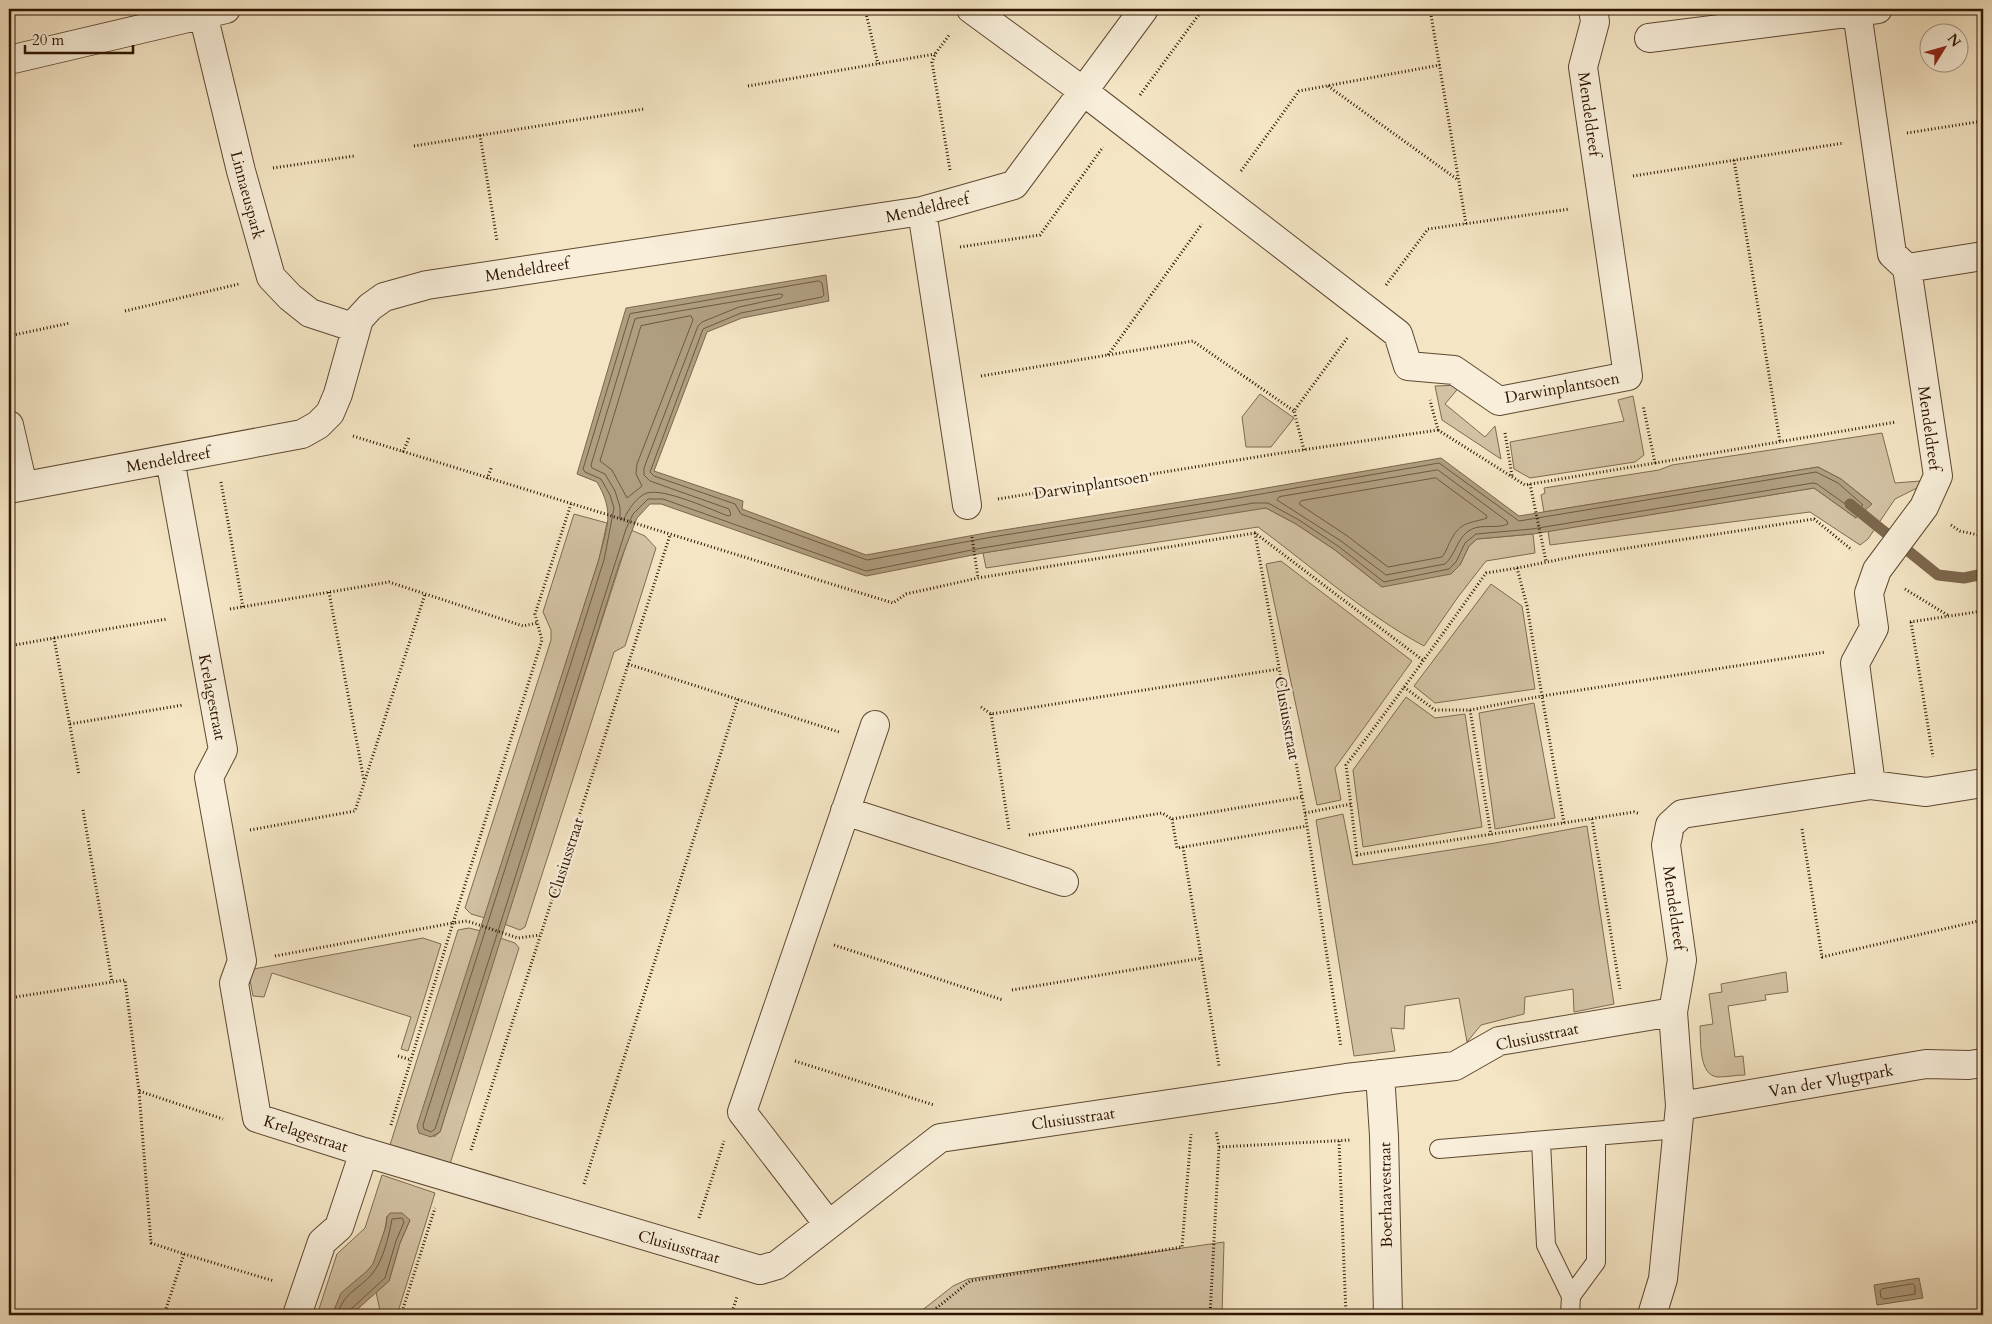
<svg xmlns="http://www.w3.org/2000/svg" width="1992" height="1324" font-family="Cardo,serif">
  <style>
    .green { fill: #d2c1a3; stroke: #806a52 }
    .water { fill: #b09e81; stroke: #7c674d }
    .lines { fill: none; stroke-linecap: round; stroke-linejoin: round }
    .shore { stroke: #6e5940; stroke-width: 1 }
    .stream { stroke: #7c674d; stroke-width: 11 }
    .lane-casing { stroke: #5f4831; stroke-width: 20 }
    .street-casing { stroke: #5f4831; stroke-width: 30 }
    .path { stroke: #2d1400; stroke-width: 3; stroke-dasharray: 1 2.5; stroke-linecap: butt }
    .lane { stroke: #f8eed9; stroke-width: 18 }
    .street { stroke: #f8eed9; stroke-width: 28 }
    .labels { text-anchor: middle; stroke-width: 5; stroke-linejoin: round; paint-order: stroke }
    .street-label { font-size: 16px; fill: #2d1400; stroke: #f8eed9 }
  </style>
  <rect width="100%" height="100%" fill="#f4e5c4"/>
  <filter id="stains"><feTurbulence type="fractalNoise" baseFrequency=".004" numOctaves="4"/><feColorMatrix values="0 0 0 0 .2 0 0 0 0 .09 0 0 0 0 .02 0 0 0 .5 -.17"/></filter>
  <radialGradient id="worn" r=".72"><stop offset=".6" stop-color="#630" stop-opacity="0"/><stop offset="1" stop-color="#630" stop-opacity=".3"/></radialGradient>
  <path class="green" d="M1461,385l-16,19 40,33 10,-11 6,33 -59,-39 -7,-34z
    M1260,394l34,24 -23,29h-25l-4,-30z
    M1633,396l11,59 -9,7 -105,16 -16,-9 -4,-27 114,-21 -6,-21z
    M1882,433l13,50 25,-2 1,5 -26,13 -27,40 -8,6 -50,-33 -260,33 -2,-14 266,-43 42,30 15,-15 -30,-24 -23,-12 -274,45 -3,-17 4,-2 -1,-5 115,-18 13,-5z
    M1255,508h11l30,16 39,26 47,37 78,-22 9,-19 8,-7 56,-5 2,19 -49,8 -28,36 -34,49c-58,-31 -113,-80 -166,-119l-272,41 -3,-15z
    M574,514l33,9 -8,36 -114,359 -14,-4 -6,-6 86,-268v-10l-8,-18z
    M631,530l14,6 11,12 -31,98 -11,6 -89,275 -5,3 -16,-6z
    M1281,561l131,100 -77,107 6,32 -24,5 -51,-241z
    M1491,584l31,22 13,83 -100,14 -21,-17z
    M1406,697l29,21 30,-4 17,113 -119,20 -10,-77z
    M1534,703l21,115 -60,11 -16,-116z
    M1343,814l10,51 142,-22 92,-17 27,178 -40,8 -1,-23 -48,8 -1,17 -43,11 -14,17 -8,-44 -54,8 -1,23 -13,-1 4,23 -41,5 -38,-236z
    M469,928l12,3 -9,28 -38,178 6,-5 60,-194 15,5 4,5 -69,216 -60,-19 68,-215z
    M423,938l18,6 -33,107 -7,-2 10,-32 -139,-44 -8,24 -11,-1 -5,-26z
    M1786,972l2,20 -23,3 1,5 -38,6 7,51 8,-1 2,19c-8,0 -18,2 -27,2 -20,-1 -17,-38 -18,-51l13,-2 -4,-30 13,-2 -1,-8z
    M382,1175l53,18 -38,122h-16l-5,-23 13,-11 11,-38 10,-23 -23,-4c-2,17 -8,42 -19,55 -14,16 -29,24 -36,44h-15l20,-61 28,-26z
    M1224,1242l-2,73h-306l37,-29 15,-7z"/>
  <path class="water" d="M826,275l3,26 -87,17 -35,14 -53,139 89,30 -1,8 124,46 125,-23 246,-39 204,-35 78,58 299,-49 23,12 31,25 -16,14 -42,-30 -281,46 -56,5 -8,7 -9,19 -9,9 -69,13 -47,-37 -39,-26 -30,-16 -283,45 -117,23 -205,-72h-11l-13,14 -18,46 -179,568 -9,5 -12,-4 -2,-7 182,-567c8,-33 16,-46 -2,-77l-20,-8 49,-166z
    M390,1213h12l8,7 -10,23 -11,38 -38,34h-19l9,-22 26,-22 6,-7 13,-38 1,-9z
    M1919,1278l4,20 -46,7 -3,-20z"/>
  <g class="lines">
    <path class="shore" d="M819,281l3,2 2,12 -2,2 -81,16 -38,16 -53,143 4,4 81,28 6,10 126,46 125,-23 246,-39 201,-35 80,58 297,-49 22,11 25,22 -8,6 -38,-27 -4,-1 -281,46 -56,5 -11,9 -9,19 -7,7 -65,13 -46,-36 -39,-26 -31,-17h-14l-272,45 -116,23 -203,-72h-15l-15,15 -7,15 -191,600 -4,3 -7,-3 -1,-4 181,-565 10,-52 -4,-13 -9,-16 -16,-7 -2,-3 47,-155z
      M780,294l3,1 -2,3 -42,9 -37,15 -4,4 -54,142v7l6,6 79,28 2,6 -3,1c-18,-7 -64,-28 -81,-23 -10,3 -19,17 -23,26h-4v-12l-5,-16 -10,-17 -13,-6 -1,-3 44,-146z
      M691,316l2,4 -56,144 -1,10 6,12 -15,12 -15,-28 -12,-9 41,-135z
      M1438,470l69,51 1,3c-11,5 -25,0 -36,5 -15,7 -15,24 -27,35l-59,11 -45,-34 -64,-41 2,-3z
      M1436,478l50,37 1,3c-14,5 -26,3 -35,20 -4,6 -5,13 -10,19l-54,10 -42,-32 -47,-31 2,-3z
      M1913,1284l2,2v8l-31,5 -3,-2 -1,-6 2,-2z
      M337,1315c8,-24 20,-24 35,-41 11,-13 17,-38 20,-55l10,-1 2,4 -8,19 -11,37 -35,32 -2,5"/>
    <path class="stream" d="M1850,504l88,71 26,3 19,-4"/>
    <defs>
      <path id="lane" d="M1541,1141l5,104 25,51 -1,19
        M1439,1149l239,-20
        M1571,1296l25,-34v-126"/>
      <path id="street" d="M971,9l112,82 315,243 10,32 46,4 45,31 129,-25 -45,-309 12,-45 -2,-13
        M1854,9l3,3 35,242 15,14 31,208 -14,31 -47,63 -8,23 5,35 -19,35 16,122
        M203,14l38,157 30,106 19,20 20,16 46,15
        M1649,38l229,-29
        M9,60l217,-51
        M922,211l45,294
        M1907,268l76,-12
        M9,425l14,61
        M170,459l53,291 -14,27 33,184 -8,22 23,135 107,34 -25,75 -17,15 -25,73
        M9,489l293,-55 16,-9 12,-12 8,-19 21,-75 11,-12 14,-10 43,-12 495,-74 92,-26 130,-176
        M845,811l219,71
        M1380,1074l4,62 4,179
        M1680,1106l246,-42 43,1 14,-2
        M364,1152l396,118 17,-5 163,-127 406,-60 109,-12 44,-25 174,-29
        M828,1224l-86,-112 133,-387
        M1652,1315l11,-36 17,-173 -7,-94 9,-52 -16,-115 4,-20 12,-11 189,-29 55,7 57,-9"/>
    </defs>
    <use href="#lane" class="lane-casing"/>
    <use href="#street" class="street-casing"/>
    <path class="path" d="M865,9l13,55
      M1430,9l36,215
      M748,86l187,-32
      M1328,86l130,94
      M1140,95l63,-86
      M1907,133l76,-12
      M480,135l17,106
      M414,146l230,-37
      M1734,160l46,282
      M273,168l81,-12
      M950,170l-18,-108 3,-8 15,-20
      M1241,171l58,-80 141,-26
      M1633,176l211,-33
      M960,247l80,-12 63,-88
      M1386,285l42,-56 142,-20
      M125,311l114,-27
      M9,336l61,-13
      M1108,355l94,-131
      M981,376l212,-35 101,70
      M1438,430l87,55 130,-22 -12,-58
      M1505,433l7,43
      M353,436l540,167 13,-9 72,-16 277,-45 169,128
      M1304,450l-10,-39 54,-74
      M403,452l6,-14
      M1655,463l241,-41
      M487,479l5,-13
      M221,482l22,125
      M1530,484l16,77
      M998,499l277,-45 163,-24 -8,-30
      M1951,525l9,6 23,5
      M1255,533l50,280 36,234
      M972,537l6,41
      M1517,568l60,-12 237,-37 38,31
      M1905,589l44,27
      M329,592l35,189
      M230,609l159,-27 134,44 14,-3
      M1910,622l73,-11
      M1911,622l22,135
      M54,638l113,-19
      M9,646l45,-8 25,137
      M628,664l211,68
      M1404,687l31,23h35l72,-14 -15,-90 -10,-38 -31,5c-46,65 -92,129 -140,192l11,90 277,-43 6,2
      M981,707l10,7 288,-45
      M1470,710l21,125
      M991,714l18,115
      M70,724l113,-19
      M83,810l29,172
      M1305,813l46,-9
      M1172,819l5,29 130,-22
      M1592,819l28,170
      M1564,823l-22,-127 284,-44
      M1802,829l20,128 161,-37
      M250,830l105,-19 70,-217
      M1029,835l133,-22 10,6 130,-22
      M1183,847l36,219
      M834,945l169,55
      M275,956l178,-33 89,-283 -7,-26 36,-110
      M1012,990l190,-32
      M9,998l116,-18 14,111
      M398,1056l13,4
      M795,1061l139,44
      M391,1125l62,-202 14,-2 51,17 22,-3
      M1339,1141l7,174
      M1219,1147l132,-7
      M471,1150l199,-615
      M584,1184l154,-485
      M699,1218l25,-77
      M184,1254l90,27
      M9,1282l3,33
      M164,1315l20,-61 -33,-11 -12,-152 84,28
      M401,1315l34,-107
      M731,1315l6,-18
      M928,1315l42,-34 212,-34 9,-113
      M1210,1315l9,-168 -3,-17"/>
    <use href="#lane" class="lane"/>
    <use href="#street" class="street"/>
  </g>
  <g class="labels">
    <g class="street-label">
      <text transform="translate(1590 114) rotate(82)" y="6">Mendeldreef</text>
      <text transform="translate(248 195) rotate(75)" y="6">Linnaeuspark</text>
      <text transform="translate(927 207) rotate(-13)" y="6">Mendeldreef</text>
      <text transform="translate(527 269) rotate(-9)" y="6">Mendeldreef</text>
      <text transform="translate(1562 387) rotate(-10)" y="6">Darwinplantsoen</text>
      <text transform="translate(1930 428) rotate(82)" y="6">Mendeldreef</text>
      <text transform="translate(168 459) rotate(-10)" y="6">Mendeldreef</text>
      <text transform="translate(1091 484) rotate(-9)" y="6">Darwinplantsoen</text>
      <text transform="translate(213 697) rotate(79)" y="6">Krelagestraat</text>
      <text transform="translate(1288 718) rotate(80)" y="6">Clusiusstraat</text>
      <text transform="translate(565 858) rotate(-72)" y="6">Clusiusstraat</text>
      <text transform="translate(1675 908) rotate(82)" y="6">Mendeldreef</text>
      <text transform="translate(1537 1036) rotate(-12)" y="6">Clusiusstraat</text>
      <text transform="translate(1831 1080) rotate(-10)" y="6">Van der Vlugtpark</text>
      <text transform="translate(1073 1118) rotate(-8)" y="6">Clusiusstraat</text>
      <text transform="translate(306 1133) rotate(18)" y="6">Krelagestraat</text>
      <text transform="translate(1385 1195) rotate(-91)" y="6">Boerhaavestraat</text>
      <text transform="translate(679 1246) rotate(16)" y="6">Clusiusstraat</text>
    </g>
  </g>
  <rect width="1992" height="1324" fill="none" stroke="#f4e5c4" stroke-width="30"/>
  <rect x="10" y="10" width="1972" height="1304" fill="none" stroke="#2d1400" stroke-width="2.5"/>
  <rect x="15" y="15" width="1962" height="1294" fill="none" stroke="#2d1400"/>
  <g transform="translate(1944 48) rotate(53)"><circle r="24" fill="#f8eed9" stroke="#a79782"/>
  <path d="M0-4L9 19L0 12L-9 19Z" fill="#8f2418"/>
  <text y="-8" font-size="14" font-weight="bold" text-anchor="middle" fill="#2d1400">N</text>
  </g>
  <path d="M25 45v8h108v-8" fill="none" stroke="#2d1400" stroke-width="2.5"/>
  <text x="32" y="45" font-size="15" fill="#2d1400" stroke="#f8eed9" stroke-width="4" paint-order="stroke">20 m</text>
  <rect width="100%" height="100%" filter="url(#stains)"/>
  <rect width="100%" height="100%" fill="url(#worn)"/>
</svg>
